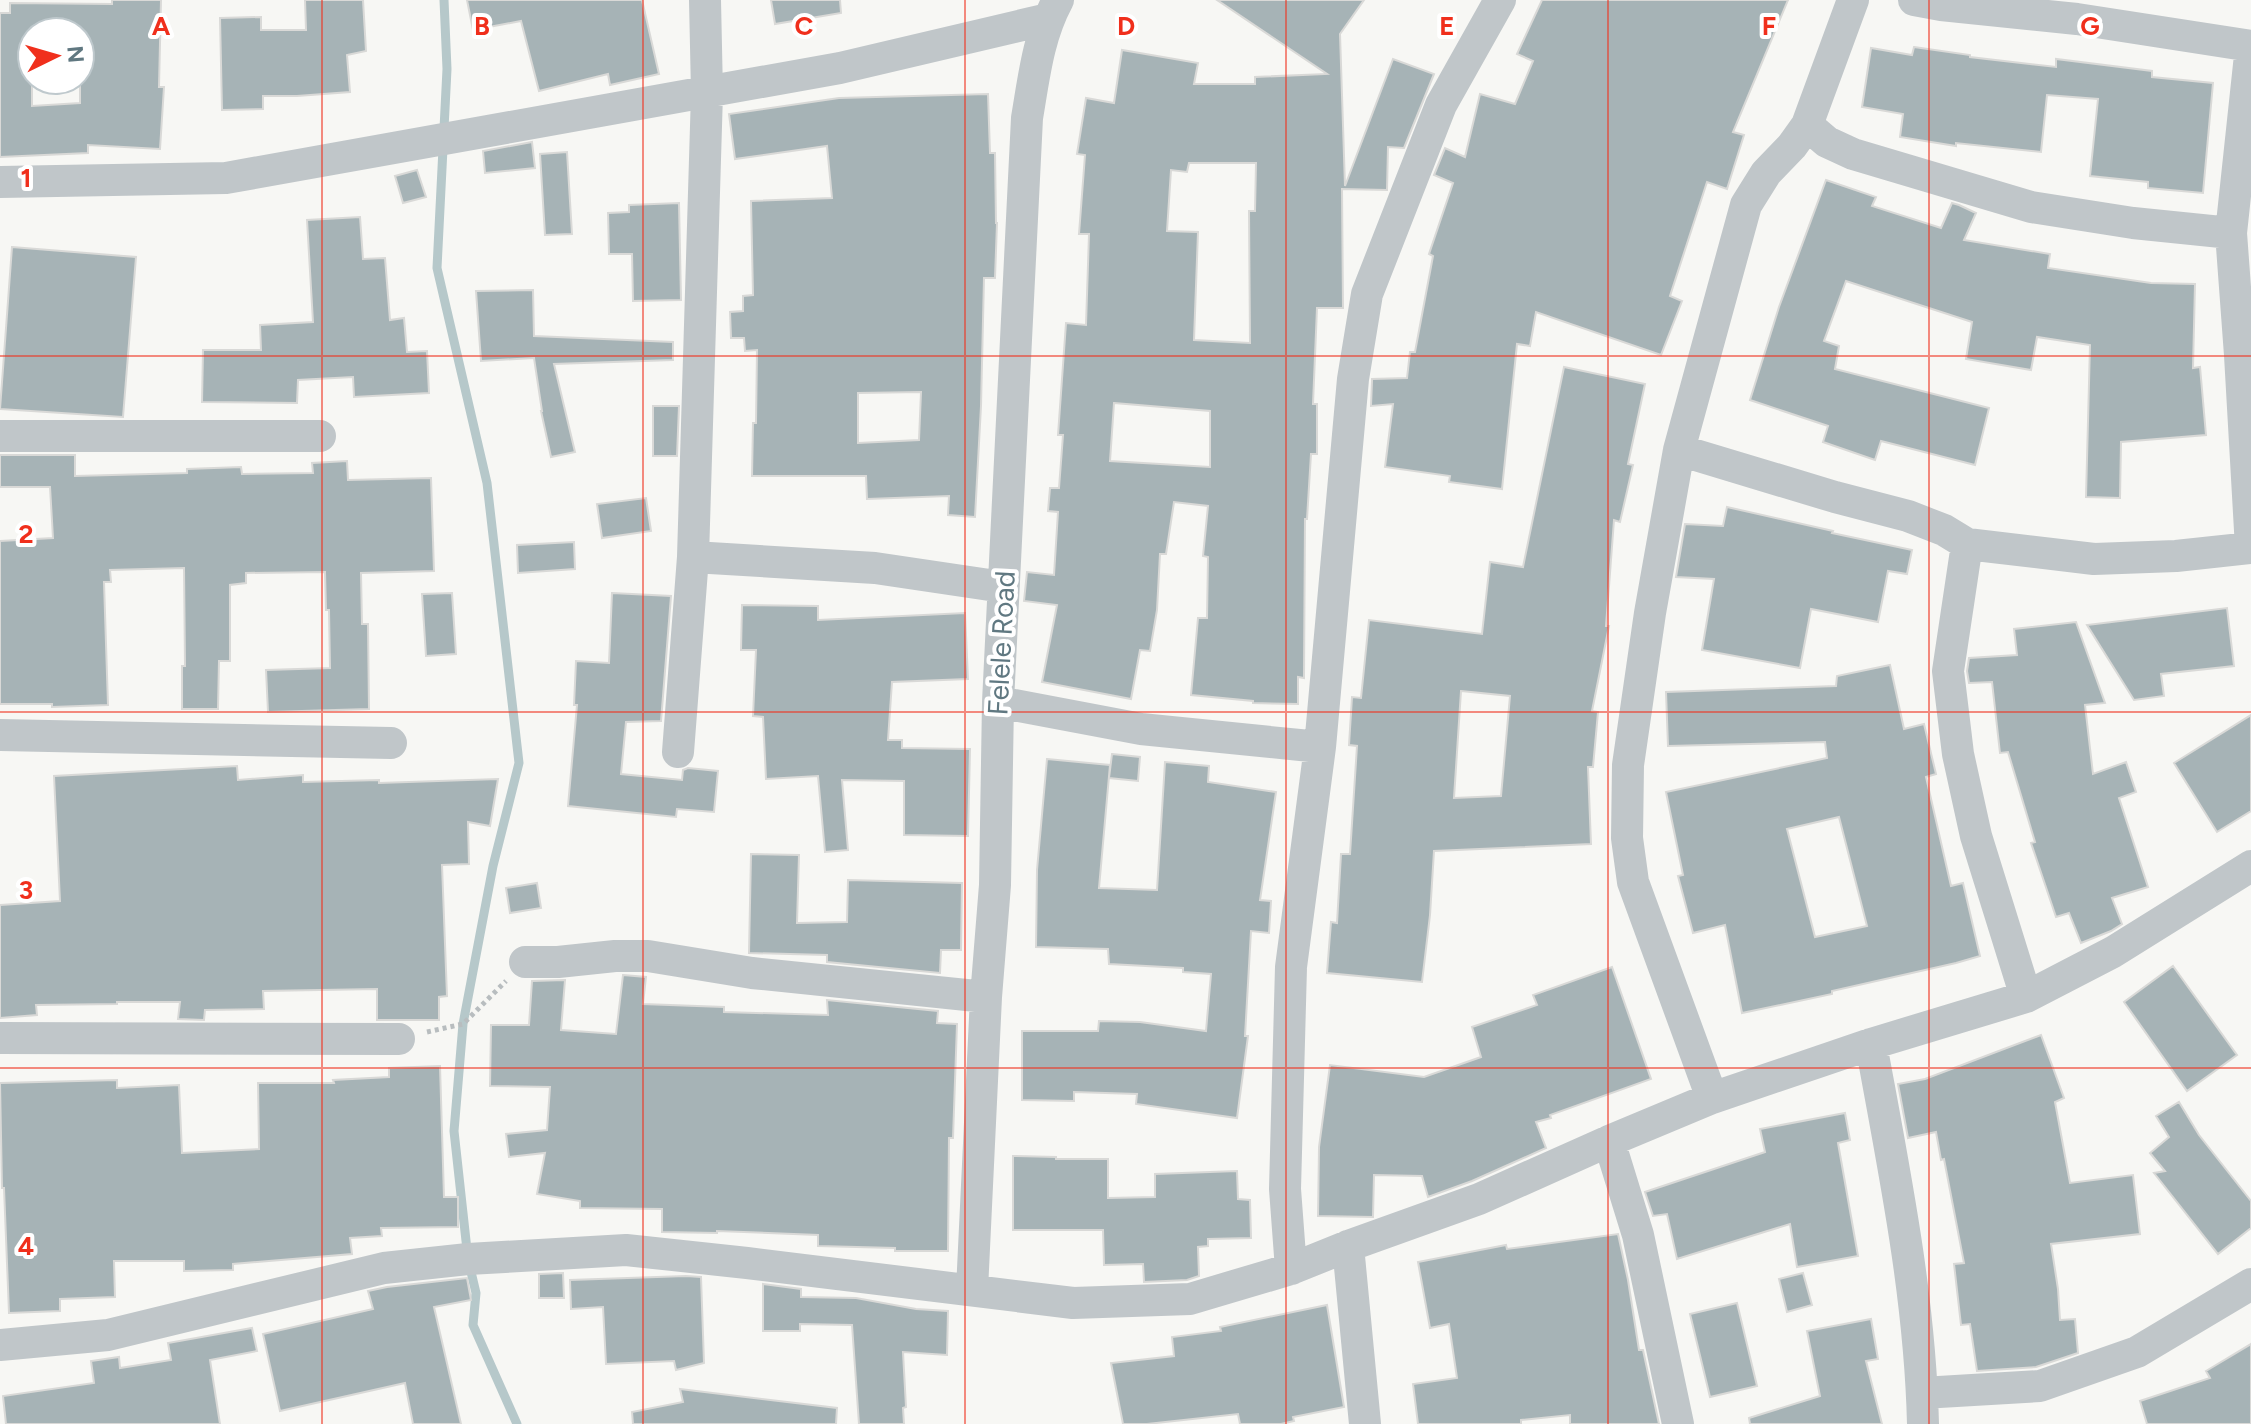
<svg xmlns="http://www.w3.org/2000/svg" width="2251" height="1424" font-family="Figtree,sans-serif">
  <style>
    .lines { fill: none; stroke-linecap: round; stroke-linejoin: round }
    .stream { stroke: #b6c8ca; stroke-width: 9 }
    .building { fill: #a6b3b6; stroke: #d9d9d7; stroke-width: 2; fill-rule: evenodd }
    .path { stroke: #b8bdbf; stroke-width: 5; stroke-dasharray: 4 4; stroke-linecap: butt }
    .minor { stroke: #c0c6c9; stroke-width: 32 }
    .grid { fill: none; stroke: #f02f1c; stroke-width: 2; stroke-opacity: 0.55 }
    .labels { text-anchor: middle; stroke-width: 8; stroke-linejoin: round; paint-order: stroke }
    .street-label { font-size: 28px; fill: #607881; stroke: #fff }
    .grid-label { font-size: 26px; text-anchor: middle; font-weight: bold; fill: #f02f1c; stroke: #fff; stroke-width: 8; stroke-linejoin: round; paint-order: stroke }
  </style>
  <rect width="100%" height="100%" fill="#f7f7f4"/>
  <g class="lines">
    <path class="stream" d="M444,0l3,69 -10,199 50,215 32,280 -26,103 -30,158 -9,107 14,128 8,34 -3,32 44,99"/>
  </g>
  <path class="building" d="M112,0h49l-2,87h5l-4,62 -72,-4v8l-88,4v-144h10v-10l102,1zM32,32h48v71l-48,3z
    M305,0h58l3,51 -19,4 3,37 -53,4h-34v13l-41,1 -2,-92 41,-1v13h45z
    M467,0h175l17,74 -49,11 -2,-11 -69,17 -18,-70 -48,9z
    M771,0h69l1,13 -66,11z
    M1217,0h147l-24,34 5,152 48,-127 41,15 -30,74 -16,-1 -1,43 -45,-1 1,119h-26l-4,96h4v50h-6l-4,65h-2l-1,159 -6,-1v27l-45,-1v-2l-62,-6 7,-77h9l1,-61 -5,-1 5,-50 -34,-4 -8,52h-6l-3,56 -7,41 -10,-1 -9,49 -89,-17 15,-77 -33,-4 3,-29 27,3 4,-63 -10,-1 2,-23h9l4,-53h-5l8,-112 20,2 3,-91h-10l6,-79 -8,-1 9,-56 28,5 8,-53 76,13 -4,21h61v-7l72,-3zM1189,163h67l-1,48h-6l1,132 -56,-3 4,-108 -31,-1 4,-61 16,2zM1114,403l96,8v56l-100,-6z
    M1542,0h246l-55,132 11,3 -17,54 -20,-7 -37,114 12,5 -21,54 -125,-43 -6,34 -13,-2 -15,145 -53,-7 1,-6 -65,-9 8,-63 -22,2 1,-25v-2l35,-1 3,-26h5l18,-96 -4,-2 24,-71 -19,-8 11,-27 20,9 15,-63 35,10 18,-43 -16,-7z
    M1914,47l56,8v2l86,10v-8l96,12v6l61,6 -10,110 -55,-5v-6l-58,-6 8,-77 -51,-4 -6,57 -85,-9v3l-56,-9 3,-23 -41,-7 9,-59 41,7z
    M988,94l2,59h5l1,70h1l-2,55h-11l-3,128 -6,111 -27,-2 1,-19 -82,3 -1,-23h-114l1,-53h3l1,-73 -12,1 -1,-13h-13l-1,-26 13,-1v-15l10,-1 -2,-94 81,-3 -5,-52 -92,13 -6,-45 110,-16zM921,392l-2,48 -61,3v-50z
    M532,142l3,26 -50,5 -2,-22z
    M567,152l5,82 -27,1 -5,-81z
    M417,170l9,27 -23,6 -8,-27z
    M1826,180l50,17 -4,9 69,22 11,-25 7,2 17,8 -12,27 86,14 -2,14 103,15 44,1 -2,84 7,-1 6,68 -85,7 -1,56 -34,-1 4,-152 -53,-8 -6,33 -65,-11 6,-37 -126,-41 -22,60 15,5 -4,23 154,39 -14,57 -94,-24 -6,19 -52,-18 5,-16 -78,-26 29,-93z
    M679,203l2,97 -48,1 -1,-47h-23l-1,-41 21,-1v-7z
    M360,217l3,42 22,-1 5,62 14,-2 3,34 20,-1 2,42 -75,4 -1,-20 -55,3 -1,23 -95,-1 1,-52h58l-1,-25 53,-3 -6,-102z
    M12,247l124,10 -13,160 -123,-8z
    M533,290l1,46 139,6v18l-119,4 21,88 -24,5 -10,-46h1l-8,-53 -53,3 -5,-70z
    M1564,367l81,17 -17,80 5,1 -13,57 -6,-2 -8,106h3l-17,85 6,1 -5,55h-5l3,77 -157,7 -4,64 -8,67 -95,-9 4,-51 6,1 4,-69h9l7,-108 -8,-1 3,-48 9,1 8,-78 113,14 8,-72 33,5zM1461,691l49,5 -9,100 -47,2z
    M653,406h26l-2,50h-24z
    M0,455h75v21l112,-3v-4l54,-2 1,7 71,-1 -1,-10 35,-2 1,19 83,-2 3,93 -73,2 1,51h6l1,85 -101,3 -2,-42 64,-2 -1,-58h-3l-1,-38 -79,1v10l-16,2v76h-11l-1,48h-36v-43h3l-1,-98 -74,2 1,12h-7l4,123 -56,2v-3h-52v-163l53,-3 -3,-51h-50z
    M646,498l5,33 -49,7 -5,-34z
    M1727,507l106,24 -1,2 80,17 -5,24 -19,-3 -10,51 -67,-13 -11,59 -98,-18 12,-71 -38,-2 9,-53 38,2z
    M574,542l1,27 -57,4 -1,-28z
    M452,593l4,61 -30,2 -4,-62z
    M612,593l59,3 -10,125 -35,1 -5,52 61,6 1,-10 5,-2 30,3 -4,41 -37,-3 -1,8 -108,-11 9,-101h-3l2,-44 33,2z
    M742,605l76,1v14l147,-7 3,66 -76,3 -4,58h14v8l68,1 -2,87 -64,-1v-54l-62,-1 6,70 -23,2 -7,-76 -52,3 -3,-62 -10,-1 3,-66h-15z
    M2227,608l7,58 -73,8 3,22 -30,4 -47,-75z
    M2076,622l29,81 -20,2 8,69 33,-12 10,30 -17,6 29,89 -36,11 10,26 -11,7 -30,12 -12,-30 -13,4 -25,-74 4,-1 -27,-90 -8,1 -8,-71 -23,1 -2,-12 2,-13 48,-3 -3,-26z
    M1890,665l14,64 20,-5 12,50 -10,3 25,109 12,-3 17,73 -24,7 -124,28v3l-90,19 -17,-88 -32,8 -15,-57 5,-1 -17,-83 161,-34 -2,-16 -157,4 -2,-54 170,-6 1,-10zM1839,817l28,109 -52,11 -28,-108z
    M2251,715v96l-34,21 -43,-69z
    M1112,754l28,3 -2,24 -29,-3z
    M1047,759l63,6 -11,123 58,2 8,-128 44,4 -1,16 68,10 -16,108 11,1 -2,32 -18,-2 -6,105h3l-11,82 -101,-14 1,-10 -63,-2v9l-52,-1v-69h76l1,-10 41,1 66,9 5,-57 -28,-2v-4l-74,-4 -1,-15 -72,-2 1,-77z
    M237,766l1,14 65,-5v7l76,-2v3l119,-4 -8,47 -22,-4 1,42 -27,1 5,131 -8,1v23h-62v-31l-114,2 1,18 -59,1 -1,10 -26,-1 2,-17h-63v2l-81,1 1,10 -37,3v-113l60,-4 -6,-125z
    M751,854l48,1 -2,68 50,-1 1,-42 114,3 -1,67h-20l-1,23 -113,-11v-7l-78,-2z
    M537,883l4,25 -31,5 -4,-25z
    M2173,966l64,89 -50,36 -63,-89z
    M1612,967l39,112 -101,36 1,3 -15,4 10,26 -74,33 -44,16 -6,-21 -48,-1 -1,42 -55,-1 1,-69 11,-82 94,12 57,-20 -9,-30 65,-22 -4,-10z
    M623,975l23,2 -3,27 81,3v5l104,3 -1,-15 111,11 -1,12 20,1 -4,114h-4l-1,113h-53v-3l-77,-2v-11l-101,-4v2l-55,-1v-23l-82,-1v-7l-43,-7 8,-41 -36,4 -3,-23 41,-4 3,-43 -60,-1 1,-61h38l3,-44 33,-1 -4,50 55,4z
    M2041,1035l23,63 -9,4 15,81 63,-8 7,59 -89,10 7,45 2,31 15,-1 3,34 -42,14 -59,4 -7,-47 -9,1 -7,-61 10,-1 -20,-104 -3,1 -5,-28 -28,6 -10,-54 27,-5z
    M440,1066l4,131h14v30l-77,1 1,8 -32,2 2,16 -119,10v6l-49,1v-10h-70l1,36 -55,2v12l-51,2 -5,-125h-2l-2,-105 117,-3v8l62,-3 3,68 77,-4 -1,-66h76l-1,-3 56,-3v-9z
    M2179,1102l20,33 52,66v27l-33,26 -64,-81 11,-2 -15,-18 19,-16 -13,-21z
    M1845,1113l5,27 -12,3 20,113 -61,11 -7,-43 -113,35 -10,-45 -14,2 -8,-24 120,-40 -5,-23z
    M1013,1156l43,1v2h52v39l47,-1v-23l82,-3 1,28 12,1 1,38 -43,1v7l-10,1 1,29 -12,4 -43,2 -1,-18 -39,1 -1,-35h-90z
    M1618,1234l10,46 11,70h4l16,74h-89v-9l-49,5v4h-103l-5,-40 44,-6 -8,-54 -19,4 -12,-66 88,-17 1,4z
    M563,1273l1,25h-25v-24z
    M1803,1273l9,32 -25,7 -8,-33z
    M686,1276l15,1 3,86 -28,7 -2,-9 -68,3 -3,-57 -32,2 -1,-29z
    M467,1278l4,22 -37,7 27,117h-48l-8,-41 -125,28 -17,-77 110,-25 -5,-18 19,-4z
    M763,1284l38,5v8l55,1 60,11 32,2 -1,44 -44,-3 3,55 -3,1 1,16h-45l-7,-99 -52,-1v7h-37z
    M1737,1303l20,83 -47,11 -20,-83z
    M1327,1305l17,102 -51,10 1,4 -13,3h-41l-2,-10 -91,10h-24l-12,-61 63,-7 -2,-19 49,-6 -1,-4z
    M1871,1319l7,40 -12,2 16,63h-132l-1,-6 71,-22 -13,-65z
    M252,1328l5,23 -47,9 10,64h-214l-3,-28 91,-13 -3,-22 28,-4 1,11 51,-8 -3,-17z
    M2251,1344v80h-104l-7,-23 70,-23 -4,-7z
    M680,1389l157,19 -1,16h-203l-1,-12 51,-10z"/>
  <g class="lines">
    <path class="path" d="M427,1032l36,-8 43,-43"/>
    <path class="minor" d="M1914,0l27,5 136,14 174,27
      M1807,125l20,17 26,12 178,53 102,16 98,10
      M0,182l226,-4 614,-110 208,-49
      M0,436h320
      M1679,450l156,47 73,19 36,14 23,14 127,15 82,-3 75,-8 -11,-193 -9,-122 20,-187
      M1967,544l-19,127 10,83 18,82 50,161
      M693,557l182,11 128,19
      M998,702l143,27 179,18
      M0,735l391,8
      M678,752l15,-195 14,-464 -2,-93
      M525,962h33l57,-6h33l104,17 234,24
      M0,1038l399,1
      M1871,1044c23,126 49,252 52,380
      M1712,1098l-79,-216 -6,-44 1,-73 22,-152 29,-163 67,-245 20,-32 26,-27 15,-21 46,-125
      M1609,1141l29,94 40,189
      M1348,1246l17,178
      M1291,1269l-6,-80 6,-222 29,-220 33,-368 14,-85 74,-189 59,-105
      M972,1290l14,-293 9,-112 3,-183 29,-584c7,-41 11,-81 31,-118
      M0,1345l108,-10 276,-67 84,-9 158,-9 121,13 326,40 117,-4 101,-30 57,-23 131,-47 130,-58 103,-43 159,-54 155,-47 87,-45 138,-86
      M1922,1393l118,-7 97,-34 114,-68"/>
  </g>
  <path class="grid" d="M322,0v1424M643,0v1424M965,0v1424M1286,0v1424M1608,0v1424M1929,0v1424M0,356h2251M0,712h2251M0,1068h2251"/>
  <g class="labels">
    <g class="street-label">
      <text transform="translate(1001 643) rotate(-87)" y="10">Felele Road</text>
    </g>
  </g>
  <g class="grid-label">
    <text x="161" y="35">A</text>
    <text x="482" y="35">B</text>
    <text x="804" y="35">C</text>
    <text x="1126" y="35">D</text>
    <text x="1447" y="35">E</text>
    <text x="1769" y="35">F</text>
    <text x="2090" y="35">G</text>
    <text x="26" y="187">1</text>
    <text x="26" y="543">2</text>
    <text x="26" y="899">3</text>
    <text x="26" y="1255">4</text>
  </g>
  <g transform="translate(56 56) rotate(85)"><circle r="38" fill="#ffffff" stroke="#bfc9cd" stroke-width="2"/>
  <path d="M0-6L14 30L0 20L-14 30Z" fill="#f02f1c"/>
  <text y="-12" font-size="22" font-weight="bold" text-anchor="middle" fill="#607881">N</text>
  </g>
</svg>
